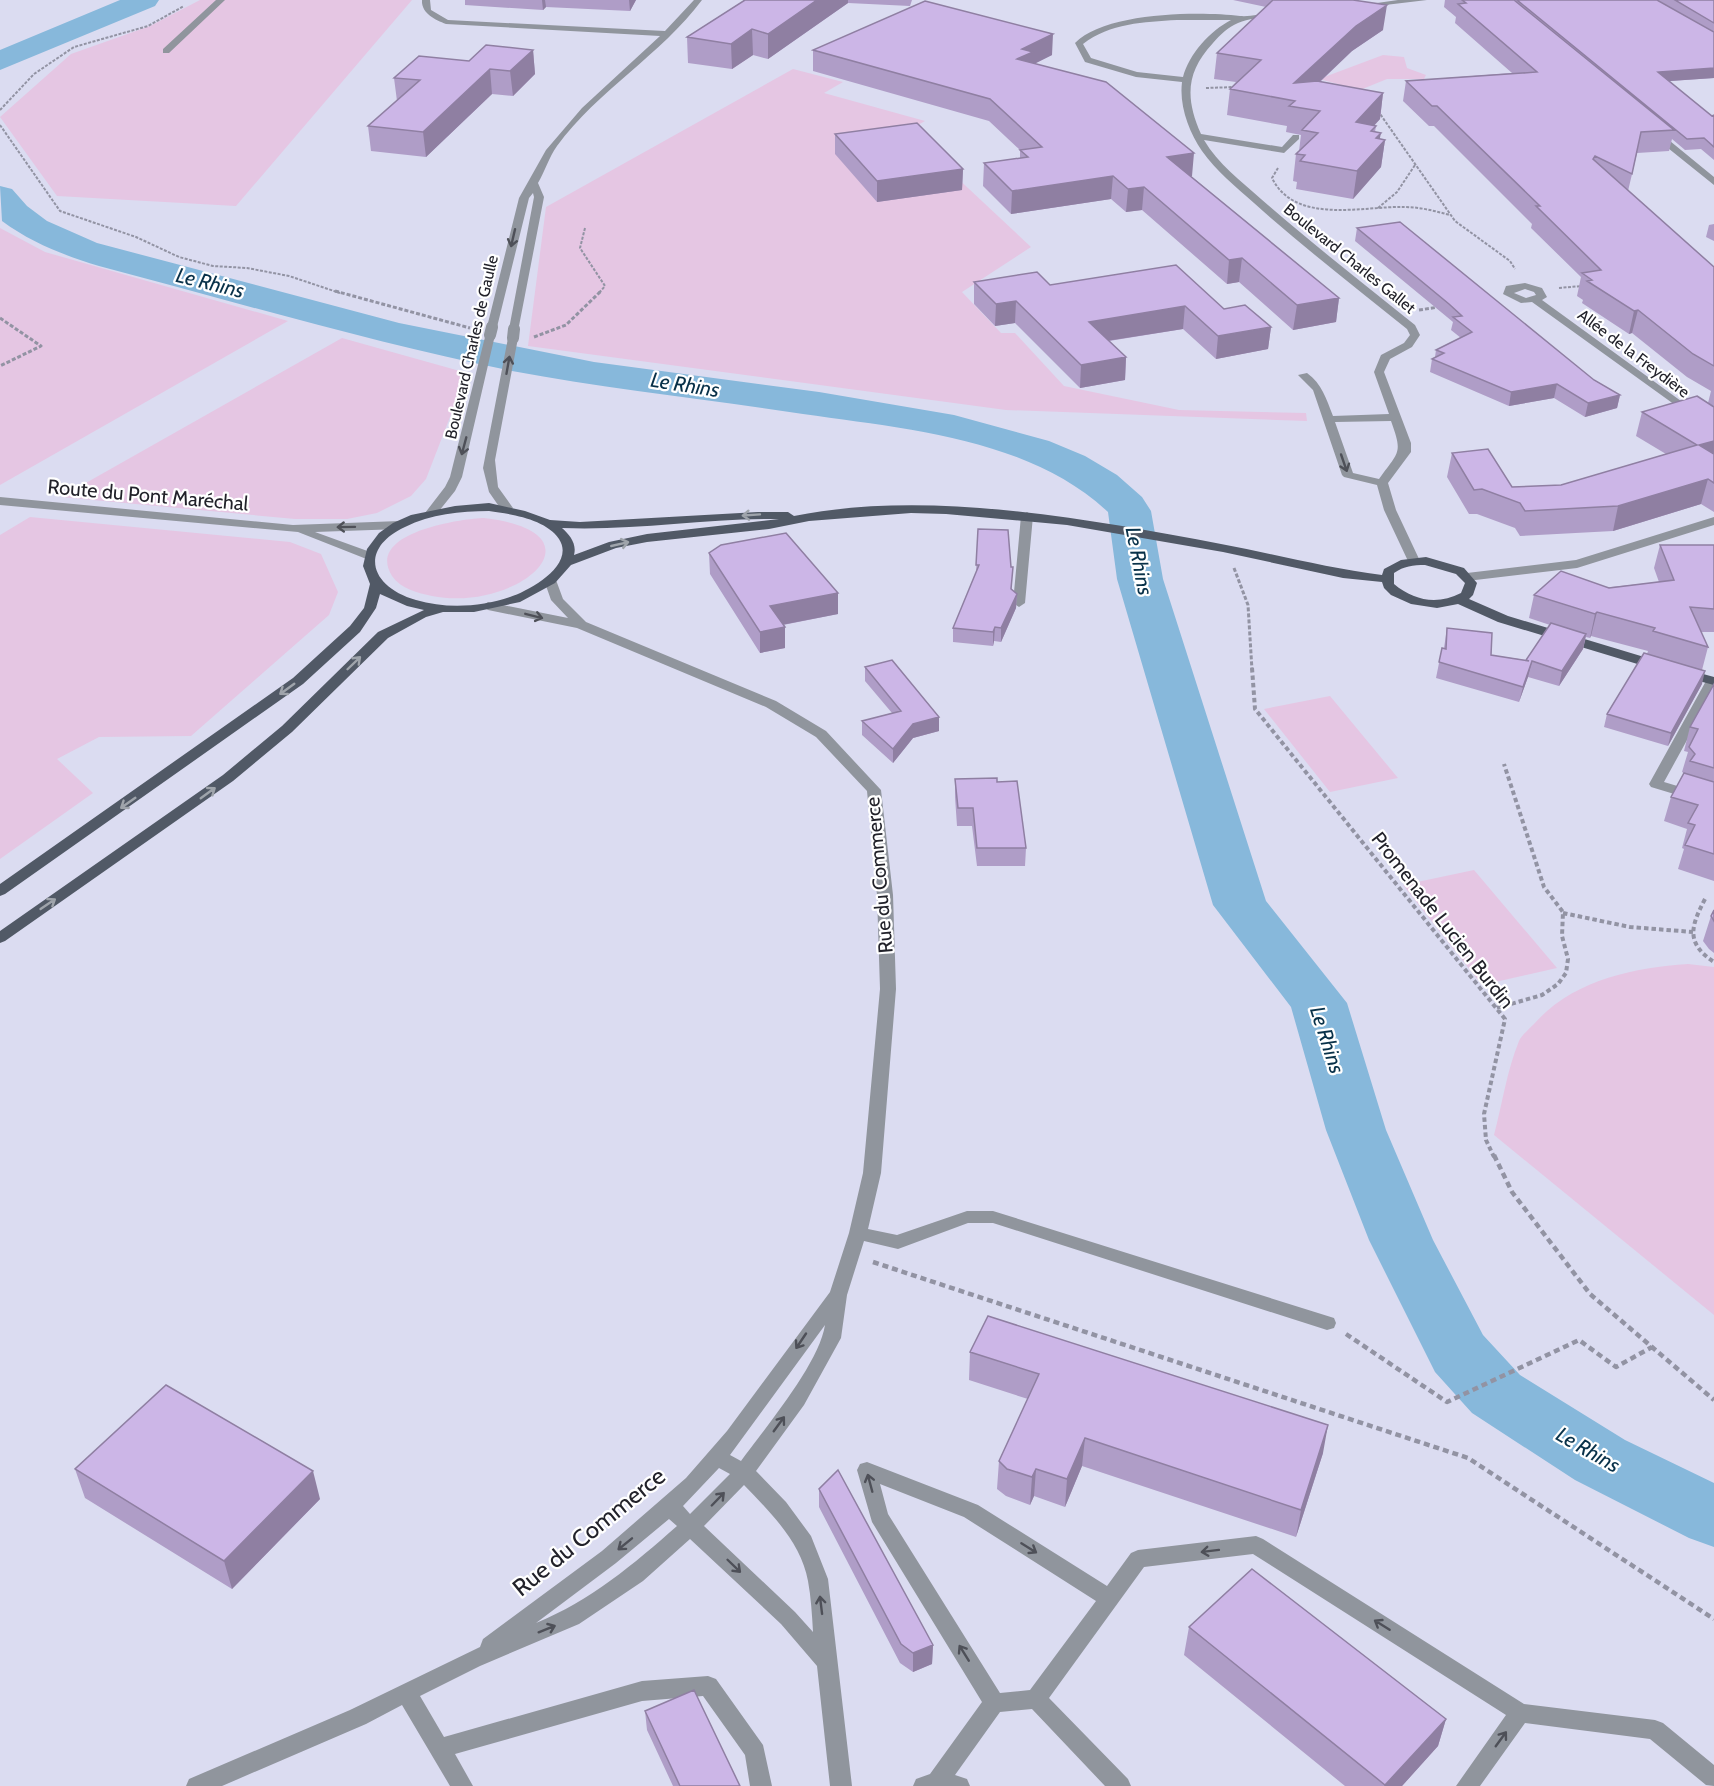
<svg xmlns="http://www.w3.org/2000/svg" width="1714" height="1786" font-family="Cabin,sans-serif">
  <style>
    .green { fill: #e5c6e3 }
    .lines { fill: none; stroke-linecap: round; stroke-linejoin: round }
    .river { fill: #87b8db; fill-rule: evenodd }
    .path-far3 { stroke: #9293a3; stroke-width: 2; stroke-dasharray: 3 1.5; stroke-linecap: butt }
    .path-far2 { stroke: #9293a3; stroke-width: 3; stroke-dasharray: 4 2; stroke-linecap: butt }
    .path-far1 { stroke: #9293a3; stroke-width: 4; stroke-dasharray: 4.5 3; stroke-linecap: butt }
    .path { stroke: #9293a3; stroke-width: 4.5; stroke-dasharray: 6 4; stroke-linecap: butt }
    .minor { fill: #90959d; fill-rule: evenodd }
    .major { fill: #515966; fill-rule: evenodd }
    .minor-bridge { stroke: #90959d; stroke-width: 12 }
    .wall { fill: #af9dc7 }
    .shaded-wall { fill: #8f7fa2 }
    .building { fill: #ccb6e7; stroke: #8f7fa2; stroke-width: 1.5 }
    .oneway { stroke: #4e5058 }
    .oneway2 { stroke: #9fa4ab }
    .labels { text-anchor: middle; stroke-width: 4.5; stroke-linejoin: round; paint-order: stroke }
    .far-street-label { font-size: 16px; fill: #22222a; stroke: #fff }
    .street-label { font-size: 20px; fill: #22222a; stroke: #fff }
    .water-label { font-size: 21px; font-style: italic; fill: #083149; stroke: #fff }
    .near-street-label { font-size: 24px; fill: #22222a; stroke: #fff }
  </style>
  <rect width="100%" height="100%" fill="#dbdcf1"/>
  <path class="green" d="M200,0h212l-176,206 -179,-10 -57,-79 71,-63 79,-28z
    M1383,55l21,2 3,11 19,7 -2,4h-37l-27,11 -41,-11z
    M793,69l50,13 -19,11 101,28 -18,10 124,116 -69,45 39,41h14l49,53 115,24 127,3 1,8 -301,-11 -478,-64 18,-139z
    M0,228l45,24 243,69 -288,164z
    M342,338l125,35 -41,106 -15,17 -34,17 -30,6h-52l-234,-22z
    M30,517l260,25 31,12 17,38 -9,23 -138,121 -92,1 -42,22 36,34 -93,66v-324z
    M484,518c126,15 33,95 -52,78 -14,-3 -31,-7 -40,-20 -27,-43 67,-57 92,-58z
    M1330,696l68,82 -68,14 -66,-83z
    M1474,870l83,98 -75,17 -79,-100z
    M1688,964l26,3v348l-220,-180c8,-30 13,-65 25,-94 3,-6 10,-12 15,-17 39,-44 98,-56 154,-60z"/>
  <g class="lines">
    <path class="river" d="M120,0h39l-4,6 -155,64v-20z
      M0,186l12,3 15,17 20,15 50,22 302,80 195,39 225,30 135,23 95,26 36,15 32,19 25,22 9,14 12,68 103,322 81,102 39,127 47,110 50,95 37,40 105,65 89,43v64l-25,-9 -114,-58 -103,-67 -37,-41 -66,-132 -43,-110 -35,-123 -78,-102 -96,-326 -9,-67c-80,-74 -201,-83 -305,-98 -97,-15 -195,-25 -291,-43 -139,-28 -276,-69 -413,-105 -36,-11 -67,-23 -97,-45z"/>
    <path class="path-far3" d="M1206,88l29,-1
      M0,110l34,-36 40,-27 74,-21 36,-20
      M1378,111l77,110 55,40 5,8
      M0,125l60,86 76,26 43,20 34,9 34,2 42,8 51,17
      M1278,168l-6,10c23,47 90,28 132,29 16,0 31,4 46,8
      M1378,208l19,-16 18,-27
      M585,228l-5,20 25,38 -6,7
      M1559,288l23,-2"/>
    <path class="path-far2" d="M335,291l135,37
      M1419,310l20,-3
      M0,318l41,28 -41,20
      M534,337l32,-12 35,-34
      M1234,568l14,37 4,65"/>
    <path class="path-far1" d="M1252,668l3,41 250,310 -21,95 2,26 8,17
      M1705,899c-14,27 -20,44 9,63
      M1563,913l67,14 63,5
      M1497,1008l45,-13 16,-11 8,-11 2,-14 -6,-23 1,-24 -19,-25 -40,-123"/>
    <path class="path" d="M1494,1155l18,37 78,102 124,106
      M873,1262l595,196 246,161
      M1346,1334l101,68 132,-62 37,27 36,-20"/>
    <path class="minor" d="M216,0h9l-56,53h-6v-4z
      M422,0h8l1,10 17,10 217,11 29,-31h8c-41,55 -104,90 -145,146 -8,11 -12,25 -19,37l6,14 -26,134 -9,-2 25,-132 -1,-4 -4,5 -32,129 -5,3 -5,-3 32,-129 27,-48 36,-42 78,-72 -214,-12c-11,-4 -25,-11 -24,-24z
      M1398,0h29l-67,8 -4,-2z
      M1277,12h3v4c-14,2 -29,1 -42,7 -10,4 -18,12 -25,20 -27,29 -28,55 -12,91l81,13 11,-12h6v4l-15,14 -80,-13c14,24 37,41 57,59 50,44 102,84 154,126l5,10 -8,12 -22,12 -6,13 27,71v9l-23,31 8,27 24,51 -2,3h-8l-2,-3 -24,-51 -7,-25 -33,-8 -2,-2 -29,-85 -15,-15 9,-2c15,11 19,25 26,43l56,-2 -15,-42 7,-17 23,-12 6,-8 -3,-6c-52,-42 -104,-82 -153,-126 -18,-16 -38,-32 -52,-52 -13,-19 -23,-45 -20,-69l-46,-5 -51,-15 -10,-19c30,-31 124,-32 165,-27 11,1 26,-3 37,-4zM1177,20h54c-21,11 -42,34 -48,57l-46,-5 -46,-14 -8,-14c27,-21 61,-22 94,-24zM1391,421c12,33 8,30 -12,58l-26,-6 -18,-51z
      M1653,132h6l55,45v8l-61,-49z
      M1525,283l17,5 5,9 -5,3 172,125v8l-182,-131 -11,1 -18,-9 3,-8zM1525,289l9,3 2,3 -10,3 -12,-5z
      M486,333l9,2 -33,142 -7,14 -20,25h-8l-2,-3 20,-26 5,-10z
      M513,335l5,3 -23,122 3,27 15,21 -6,4 -9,-7 -9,-13 -6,-24 25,-130z
      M0,497l293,28 107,-4 6,4 -6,4 -85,3 58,21 2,3 -6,4 -71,-28 -298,-27z
      M1027,512l6,4 -8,87 -6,4 -6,-4 8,-87z
      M1714,517v8l-137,43 -110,13 -6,-4 6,-4 109,-13z
      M550,576l6,4 7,19 23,23 190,79 50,30 55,59 12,105 3,94 -15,184 -13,56 29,6 70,-24h26l341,107 2,5 -2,5 -7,2 -334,-107h-25l-70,26 -34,-8 -17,54 -6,43 -37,67 -48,66 30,31 25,34 17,43 24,207h-22l-13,-120 -36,-42 -91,-85 -47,42 -64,43 -99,42 -60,30 24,41 198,-56 66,-5 8,3 47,66 9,41h-22l-5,-31 -42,-59 -61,5 -187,53 18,32h-23l-48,-81 -36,19 -144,62h-36l3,-7 161,-69 130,-63 3,-8 119,-88 84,-73 41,-47 103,-139 19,-59 14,-60 17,-184 -3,-94 -10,-104 -51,-54 -50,-30 -189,-79 -89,-18 -6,-4 6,-4 80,16 -17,-18 -7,-20zM825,1325c-6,39 -60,103 -84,136l-11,-6zM719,1468l11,6 -40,40 -7,-8zM744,1485c26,27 57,57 64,96 3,16 4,34 5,51l-18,-20 -91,-86zM669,1519l8,7c-43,38 -87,75 -141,97l80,-60z
      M1714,677v14l-50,91 50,15v9l-63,-19 -2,-3 57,-103z
      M867,1462l111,43 129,81 24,-33 7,-3 118,-14 7,3 261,165 131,16 8,3 51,42v21l-8,-1 -56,-46 -125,-16 -45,63h-24l50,-71 -253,-161 -109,13 -95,131 79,81 3,7h-26l-73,-77 -32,3 -45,63 12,4 3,7h-57l3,-7 14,-5 52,-72 -110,-180 -15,-52 3,-6zM880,1484l84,33 132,84 -66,89 -30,3 -112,-179z"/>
    <path class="major" d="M489,503l36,8 25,9 30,2 178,-10h30l6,4c135,-27 293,3 427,28 54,10 106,24 161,31l2,-6 17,-9 25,-3 38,11 13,15 -4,12 -4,4 39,17 156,47 2,3 -7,4 -5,-1 -156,-47 -40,-18 -21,4 -26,-4 -20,-9 -7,-7 -2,-6 -39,-4 -120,-26 -156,-27 -121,-11 -35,-1 -102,8 -40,8 -122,13 -31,6 -45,17 -16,18 -35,19 -46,10h-31l-17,5 -38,21 -96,94 -59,49 -228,160 -5,2v-12l223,-156 59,-49 96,-94 46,-22 -17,-4 -27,-12 -4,14 -16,24 -57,52 -298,210 -5,2v-12l293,-206 57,-52 14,-18 6,-24 -7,-18 4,-17 12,-16 14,-10 18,-8 44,-9zM489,511c22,3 57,8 70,28 17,26 -30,52 -49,58 -29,10 -64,12 -94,3 -46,-13 -58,-51 -11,-73 26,-13 55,-16 84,-16zM779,519l-132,15 -38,8 -35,13c3,-11 -4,-20 -12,-27 72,3 144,-10 217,-9zM1425,565l31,9 9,9 -4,10c-23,12 -47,8 -67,-9v-11c10,-7 19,-8 31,-8z
      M1685,669l29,8v8l-34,-9 -2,-3 2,-3z"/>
    <path class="minor-bridge" d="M490,335l2,-8
      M513,338l1,-9"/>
  </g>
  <path class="wall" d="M465,0h171l-6,11 -84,-4 -3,3 -78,-5z
    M743,0h169l-2,6 -62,-3 -80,56 -15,-4 -21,14 -44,-6 -1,-26 56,-36z
    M1233,0h120l30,30 -31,21 -32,31 63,11 -3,26 -6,7h2l-1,6 5,7 5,1 -4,27 -28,32 -57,-10 1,-7 -4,-1 3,-27 3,-3 2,-16 -15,-3 1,-6 -60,-11 3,-26 6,-7 -22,-3 3,-26 49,-46z
    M1445,0h269v78l-45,3 43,35 2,-1v45l-13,-11 -16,1 -13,-11 -3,12 -32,2 -9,38 86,76v245l-13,-8 -88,27 -93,5 -5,-8 -38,-14h-8l-22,-37 5,-24 60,34 49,-2 105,-31 -30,-18 6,-24 66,-9 3,-12 -24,-14 -55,-44 -3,1 -47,-31 1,-3 -6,-4 4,-19 -50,-49 1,-4 -98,-98h-5l-26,-25 3,-20 106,-8 -57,-50 1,-6 -12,-10z
    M533,50l2,24 -22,22 -21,-2 -66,63 -55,-6 -3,-25 29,-25 -3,-23 75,-17z
    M813,50l239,5 -18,9 158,112h-1l148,122 -3,24 -43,8 -54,-48 -12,2 -85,-74 -16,2 -15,-13 -100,15 -28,-28 1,-23 36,-5v-8l-31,-29 -176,-50z
    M835,134l128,35 -1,21 -85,12 -42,-48z
    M1714,224v17l-8,-4 3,-12z
    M1357,228l237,152 26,15 -3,13 -32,9 -31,-19 -45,8 -79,-34 2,-13 3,-2 1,-7 25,-12 -10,-8 2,-8 -6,-5 -92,-76z
    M974,282l76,3 174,24 47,18 -3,22 -52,10 -33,-30 -74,12 17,16 -1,23 -45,8 -65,-65 -20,3 -21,-22z
    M978,529l34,60 5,5 -1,14 -15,34 -7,-1 -1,5 -40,-4v-14l23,-55z
    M1660,545h54v87h-13l7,15 -6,23v14l-34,62 -64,-19 3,-13 40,-60 1,-3 -57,-15 -1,2 -4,-1 -3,12 -24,37 -31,-9 -9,25 -83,-24 6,-30h2l3,-20 44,27 35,5 24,-35 -21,-7 5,-23 125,-13 -5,-14z
    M709,553l129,40v21l-55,11 2,23 -25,5 -50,-79z
    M865,667l74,64 -26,7 -20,25 -31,-28v-14l30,-8 -27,-32z
    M1714,684v197l-36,-12 6,-20 -2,-1 5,-19 -23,-8 7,-24 13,-24 -2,-1 6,-20 -4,-1 6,-24z
    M955,779l42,3 29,66 -1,18h-48l-5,-40h-15l-2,-29z
    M1714,910v43l-5,-4 -6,-8 8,-25z
    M970,1352l353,101 -27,84 -214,-71 -17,41 -31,-11 -4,9 -24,-9 -9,-7 2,-28 29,-62 -59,-19z
    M75,1469l245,30 -88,90 -147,-91z
    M819,1489l114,156 -1,19 -19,8 -13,-9 -81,-156z
    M1189,1627l257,92 -8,27 -36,40h-57l-161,-131z
    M645,1711l95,75h-67l-26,-56z"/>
  <path class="shaded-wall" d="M542,0h3l1,7 -3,3z
    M629,0h7l-6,11z
    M817,0h31v3l-80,56v-25z
    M1387,5l-4,25 -31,21 -58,55v-23l62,-57z
    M752,29l1,26 -21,14 -1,-25z
    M1053,34l-1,21 -20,10 -15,-6 5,-10z
    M533,50l2,24 -22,22 -3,-25z
    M1714,68v10l-58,4 2,-10z
    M490,69l2,25 -66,63 -3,-25z
    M1383,93l-3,26 -28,30 4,-27z
    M1381,133l-3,14 7,-7 -4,27 -28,32 4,-28 19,-33z
    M1194,153l-2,23 -27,4 2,-23z
    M963,169l-1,21 -85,12v-21z
    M1113,176l-2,23 -100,15 1,-23z
    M1144,187l-2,23 -16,2 2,-23z
    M1242,258l-3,24 -12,2 2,-24z
    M1339,298l-3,24 -43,8 4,-25z
    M1016,301l-1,22 -20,3 1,-22z
    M1185,306l-2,23 -96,15 2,-22z
    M1638,310l-6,23 -3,1 5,-23z
    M1271,327l-3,22 -52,10 2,-23z
    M1126,357l-1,23 -45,8 1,-23z
    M1557,384l-3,14 -45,8 2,-14z
    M1620,395l-3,13 -32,9 3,-14z
    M1714,441v23l-15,-19z
    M1708,479l-7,25 -88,27 5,-25z
    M838,593v21l-67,13 -1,-21z
    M1017,594l-1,14 -15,34v-14z
    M1597,612l-6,24 -1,2 5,-24z
    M785,627v21l-25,5v-21z
    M995,627l-1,14 -1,5v-14z
    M1586,634l-3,15 -24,37 3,-15z
    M1532,661l-4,16 -9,25 4,-15z
    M1705,671l-3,13 -34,62 3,-13z
    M939,717v14l-26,7 -20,25v-14l20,-25z
    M1328,1425l-5,28 -27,84 5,-27z
    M1085,1438l-3,28 -17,41 2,-28z
    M1036,1469l-2,27 -4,9 2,-28z
    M313,1471l7,28 -88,90 -8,-28z
    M933,1645l-1,19 -19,8v-19z
    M1446,1719l-8,27 -36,40h-18z"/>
  <path class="building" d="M745,0h72l-49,34 -16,-5 -21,15 -44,-7z
    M1273,0h80l34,5 -31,21 -62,57 23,-2 66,12 -27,29 20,4 -5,5 10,2 -5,5 9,2 -28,31 -57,-10 5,-6 -9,-1 22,-21 -16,-3 18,-19 -31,-5 6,-5 -65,-12 31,-29 -44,-7z
    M1462,0h52l160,130 -33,2 -9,42 -37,-18 -2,3 121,108v99l-21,-12 -55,-44 -4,1 -47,-30 5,-1 -10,-7 19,-3 -65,-64h4l-103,-100h-5l-26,-25 131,-9 -79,-68 8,-1z
    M1517,0h140l57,32v36l-56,4 54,44 2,-1v32l-10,-9 -17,1z
    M1675,0h39v23z
    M925,1l128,33 -31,15 11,3 -16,7 89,23 88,71 -27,4 172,141 -42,7 -55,-47 -13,2 -85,-73 -16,2 -15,-13 -101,15 -28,-28 44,-6 -8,-7 22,-3 -52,-48 -177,-49z
    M486,45l47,5 -23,21 -20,-2 -67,63 -55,-6 52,-46 -26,-2 25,-22 50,5z
    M917,123l46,46 -86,12 -42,-47z
    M1400,222l194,158 26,15 -32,8 -31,-19 -46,8 -79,-33 12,-6 -8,-3 36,-18 -19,-15 9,-1 -13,-12 -92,-76z
    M1176,265l48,44 21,-4 26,22 -53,9 -33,-30 -96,16 37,35 -45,8 -65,-64 -20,3 -22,-22 63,-10 13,13z
    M1697,396l17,11v34l-15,4 15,9v29l-6,-4 -90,27 -93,5 -5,-8 -38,-14 -8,1 -22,-37 36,-4 24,38 49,-2 136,-40 -55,-33z
    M978,529l30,1 3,37h2l-2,22 6,5 -16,34 -6,-1 -2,5 -40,-4 26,-63h-3z
    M786,533l52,60 -68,13 15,21 -25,5 -51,-79 12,-8z
    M1660,545h54v64l-24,-2 18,40 -55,-16 2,-3 -58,-16 -2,2 -61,-19 27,-24 48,17 65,-8z
    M1551,623l35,11 -24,37 -30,-10 -9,26 -84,-25 3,-14 4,1 1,-21 45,5 -1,22 38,6 -3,-1z
    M1644,653l61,18 -34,62 -64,-19z
    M892,660l47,57 -26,7 -20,25 -31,-28 39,-10 -36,-44z
    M1714,684v84l-24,-7 5,-7 -6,-7 9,-18 -8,-2z
    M1684,773l30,9v72l-29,-9 10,-20 -7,-2 10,-18 -27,-8z
    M997,778v4l20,-1 9,67h-49l-4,-40h-15l-3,-29z
    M1714,910v11l-3,-5z
    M988,1316l340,109 -27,85 -216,-72 -18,41 -31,-10 -4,8 -25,-8 -8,-8 40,-87 -69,-22z
    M166,1385l147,86 -89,90 -149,-92z
    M838,1470l95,175 -20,8 -12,-9 -82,-155z
    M1252,1569l194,150 -61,66 -196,-158z
    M694,1690l46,96h-60l-35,-75z"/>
  <defs><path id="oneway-shaft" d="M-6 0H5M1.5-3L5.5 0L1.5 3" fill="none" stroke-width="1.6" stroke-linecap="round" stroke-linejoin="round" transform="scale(1.5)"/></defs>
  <g class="oneway">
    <use href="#oneway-shaft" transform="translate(513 238) rotate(103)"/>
    <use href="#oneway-shaft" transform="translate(508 365) rotate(-80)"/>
    <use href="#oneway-shaft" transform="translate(464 446) rotate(105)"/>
    <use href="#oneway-shaft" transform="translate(1344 463) rotate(71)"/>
    <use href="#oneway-shaft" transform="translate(346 527) rotate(179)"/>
    <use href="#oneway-shaft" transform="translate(534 616) rotate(14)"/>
    <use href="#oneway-shaft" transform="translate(801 1341) rotate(124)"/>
    <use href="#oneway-shaft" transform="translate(779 1424) rotate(-54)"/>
    <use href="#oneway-shaft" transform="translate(870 1483) rotate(-105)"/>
    <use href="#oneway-shaft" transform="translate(718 1499) rotate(-46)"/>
    <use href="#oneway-shaft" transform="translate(625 1544) rotate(141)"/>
    <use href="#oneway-shaft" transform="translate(1029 1548) rotate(32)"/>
    <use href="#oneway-shaft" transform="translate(1210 1551) rotate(173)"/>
    <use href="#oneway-shaft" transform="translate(734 1566) rotate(44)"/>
    <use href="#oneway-shaft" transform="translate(821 1605) rotate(-97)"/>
    <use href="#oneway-shaft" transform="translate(1382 1625) rotate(-148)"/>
    <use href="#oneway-shaft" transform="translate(547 1629) rotate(-22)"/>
    <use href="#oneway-shaft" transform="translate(964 1653) rotate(-122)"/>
    <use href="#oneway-shaft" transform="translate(1501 1739) rotate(-54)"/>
  </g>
  <g class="oneway2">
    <use href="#oneway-shaft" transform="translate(751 515) rotate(176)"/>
    <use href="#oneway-shaft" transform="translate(620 544) rotate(-13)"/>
    <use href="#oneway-shaft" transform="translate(354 663) rotate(-44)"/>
    <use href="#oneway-shaft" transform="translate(287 689) rotate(144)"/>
    <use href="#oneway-shaft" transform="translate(208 793) rotate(-36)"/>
    <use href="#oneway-shaft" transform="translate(128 803) rotate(145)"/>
    <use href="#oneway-shaft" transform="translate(48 904) rotate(-34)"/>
  </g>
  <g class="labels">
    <g class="far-street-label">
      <text transform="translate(1350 258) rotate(39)" y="6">Boulevard Charles Gallet</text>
      <text transform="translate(471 347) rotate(-77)" y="6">Boulevard Charles de Gaulle</text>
      <text transform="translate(1634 353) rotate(37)" y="6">Allée de la Freydière</text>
    </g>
    <g class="street-label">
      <text transform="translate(148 495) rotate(5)" y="7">Route du Pont Maréchal</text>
      <text transform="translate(879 875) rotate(-95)" y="7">Rue du Commerce</text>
      <text transform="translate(1443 920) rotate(52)" y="7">Promenade Lucien Burdin</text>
    </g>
    <g class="water-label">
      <text transform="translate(210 283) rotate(14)" y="7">Le Rhins</text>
      <text transform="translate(685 385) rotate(9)" y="7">Le Rhins</text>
      <text transform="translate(1139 561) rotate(79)" y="7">Le Rhins</text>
      <text transform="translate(1327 1040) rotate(72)" y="7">Le Rhins</text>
      <text transform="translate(1588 1450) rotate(30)" y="7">Le Rhins</text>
    </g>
    <g class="near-street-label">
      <text transform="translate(589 1532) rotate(-39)" y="8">Rue du Commerce</text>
    </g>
  </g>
</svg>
